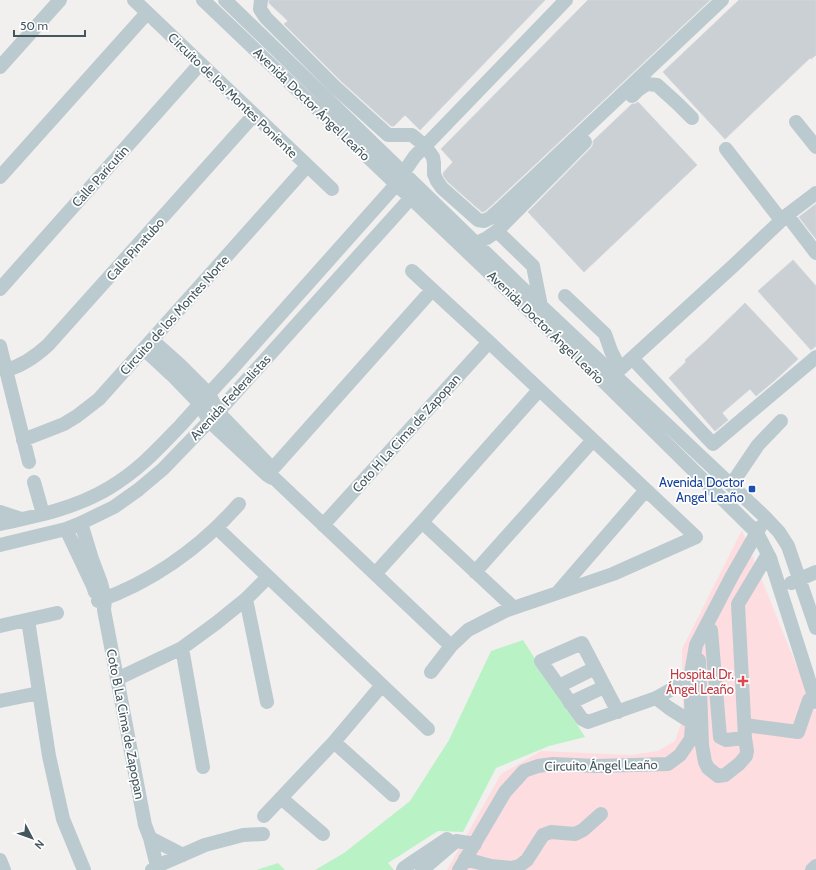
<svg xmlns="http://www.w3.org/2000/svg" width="816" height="870" font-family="Cabin,sans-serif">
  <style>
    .medical { fill: #fddde0 }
    .green { fill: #b9f3c5 }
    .building { fill: #cad0d4; stroke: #d2d6db }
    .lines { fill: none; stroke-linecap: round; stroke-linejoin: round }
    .minor { stroke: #bbcacf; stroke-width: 14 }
    .transit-dot { fill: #1a4fb4; stroke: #fff; stroke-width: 1.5 }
    .health-dot { fill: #e0444e; stroke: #fff; stroke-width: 1.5 }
    .labels { text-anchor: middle; stroke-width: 3.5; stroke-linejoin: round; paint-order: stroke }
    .street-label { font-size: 13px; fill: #45575e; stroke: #fff }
    .transit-label { font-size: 13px; fill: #164399; stroke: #fff; text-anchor: end }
    .health-label { font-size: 13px; fill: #be3a42; stroke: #fff; text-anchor: end }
  </style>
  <rect width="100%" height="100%" fill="#f2efef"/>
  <path class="medical" d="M742,530l44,110 30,72v158h-369l54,-96 40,-23 90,4 27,-4 17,-10 8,-23 -1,-69z"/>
  <path class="green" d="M523,640l62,97 -36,9 -53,22 -33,64 -25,-1 -50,32 6,7h-79l29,-17 66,-52 39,-61 42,-89z
    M278,863l7,7h-29z"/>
  <path class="building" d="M269,0h276l-125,130 -15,-15 -11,11h-3l-50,-45 -57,-57 4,-3 -19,-18z
    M588,0h122l-217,204 -8,7 -3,1 -34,-30 -4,-5 -1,-4 10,-11 -12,-13z
    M739,0h77v55l-5,4 -1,-1 -85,81 -62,-67z
    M638,102l59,63 -113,107 -56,-60 63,-64 2,-3v-4l39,-37h3z
    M816,204v35l-17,-22z
    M793,260l23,26v60l-5,4 -53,-59z
    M745,303l53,56 -24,22 -18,15 -6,-7 -28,24 6,7 -13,11 -46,-53 17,-16 -1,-2 20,-18z"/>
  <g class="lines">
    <path class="minor" d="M134,0l198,189
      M203,0l402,383 152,150 13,25 46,144
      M225,0l295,286 245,231 14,15 9,14 28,82
      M261,0l-1,9 6,9 69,69 53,48h24l13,11 8,11 1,6v11l3,7 5,7 36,32 6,1 6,-3 9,-8 223,-210
      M0,67l60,-67
      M632,96l6,-6 9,-6 10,1 21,19 14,14
      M796,122l20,25
      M726,149l55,71
      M0,177l147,-164
      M787,215l29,38
      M497,231l88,-89
      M476,243l11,-5 10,-7 36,35 8,40
      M412,271l77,71 207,195 -83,37 -108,37 -37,19 -17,16 -20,26
      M0,289l200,-225
      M565,296l40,38 6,17 9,18
      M152,340l28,25 29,29 9,18 49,51
      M0,346l29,116
      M144,349l28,26 28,29 9,17 58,54 3,2 5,2 176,167
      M632,358l81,86 103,-87
      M6,370c16,-4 30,-14 42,-25l206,-230
      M607,381l125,-114 55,-52 29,-22
      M23,440l41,-16 13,-8 22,-17 208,-233
      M267,475l165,-185
      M34,482l9,32
      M731,485l27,-40 23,-24
      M0,512l21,7
      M422,522l92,86
      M81,523l11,36 9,24 4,16 -1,11 41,215 5,13 7,28
      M0,524c37,-8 76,-16 109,-36 30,-18 48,-38 72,-63 16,-18 32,-36 49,-54 54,-61 109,-122 163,-183l22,-32 10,-10 141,-146
      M323,525l166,-183
      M217,528l211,201
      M66,529l27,57 2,6
      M0,545l66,-16 15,-6 33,-16 24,-17 25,-21 55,-57 199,-221
      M475,572l118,-132
      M375,574l47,-52 117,-132
      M791,583l25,-11
      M558,592l88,-102
      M246,599l21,103
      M98,601c56,-20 101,-52 141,-97
      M28,620l21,136 14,63 21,51
      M0,626l57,-13
      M711,630l9,107 6,3 19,-2 -7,-134 30,-50
      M182,648l21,119
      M699,660l3,85 3,17 3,6 10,8 7,-1 14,-11 7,-8 1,-5 -2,-13
      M117,679l65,-31 33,-24 31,-25 22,-22
      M559,686l36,-18
      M656,698l13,10 22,14
      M0,701l39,-8
      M570,703l34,-16
      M618,712l-36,-69 -41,18 41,58 6,3 68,-24 34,-19
      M745,725l53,7 11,-32 5,-4
      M334,742l59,53
      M281,798l42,36
      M264,816l70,-74 48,-57
      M150,838l33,17
      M465,859l26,7 20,2 8,-2 8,-6 16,-25 8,-3 24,2 8,-4 18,-16
      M0,860l4,10
      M152,870l5,-4 48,-21 38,-10 20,-1
      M403,870l1,-2 10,-7 33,-22
      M422,870l34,-29 19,3
      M459,870l46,-78 19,-21 14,-5 15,-2 44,2 71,-2 12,-9 11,-16 1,-16 -2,-44 6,-34 36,-69 28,-49
      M812,870l4,-4"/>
  </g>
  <rect class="transit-dot" x="748" y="485" width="8" height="8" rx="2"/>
  <path class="health-dot" d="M741 675h4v4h4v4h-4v4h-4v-4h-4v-4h4z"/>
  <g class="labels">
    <g class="street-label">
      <text transform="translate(233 95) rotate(44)" y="5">Circuito de los Montes Poniente</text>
      <text transform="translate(312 104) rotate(44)" y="5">Avenida Doctor Ángel Leaño</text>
      <text transform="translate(100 176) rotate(-48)" y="5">Calle Paricutin</text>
      <text transform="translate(135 249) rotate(-48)" y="5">Calle Pinatubo</text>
      <text transform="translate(174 315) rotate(-48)" y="5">Circuito de los Montes Norte</text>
      <text transform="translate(546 327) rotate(44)" y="5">Avenida Doctor Ángel Leaño</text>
      <text transform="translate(230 397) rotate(-47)" y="5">Avenida Federalistas</text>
      <text transform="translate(406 433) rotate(-48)" y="5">Coto H La Cima de Zapopan</text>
      <text transform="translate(126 724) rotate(79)" y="5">Coto B La Cima de Zapopan</text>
      <text transform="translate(601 765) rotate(-1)" y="5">Circuito Ángel Leaño</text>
    </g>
    <g class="transit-label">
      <text x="744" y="487">Avenida Doctor<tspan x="744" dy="15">Angel Leaño</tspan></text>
    </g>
    <g class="health-label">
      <text x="734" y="679">Hospital Dr.<tspan x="734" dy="15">Ángel Leaño</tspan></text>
    </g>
  </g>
  <g transform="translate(32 838) rotate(131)" stroke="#ffffff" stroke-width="3" paint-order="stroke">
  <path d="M0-3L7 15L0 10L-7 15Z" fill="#45575e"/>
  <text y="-6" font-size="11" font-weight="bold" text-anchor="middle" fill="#45575e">N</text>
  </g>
  <path d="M14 30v6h71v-6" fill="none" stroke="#45575e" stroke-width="2"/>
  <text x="20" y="30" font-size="12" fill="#45575e" stroke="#ffffff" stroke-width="3" paint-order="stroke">50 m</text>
</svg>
